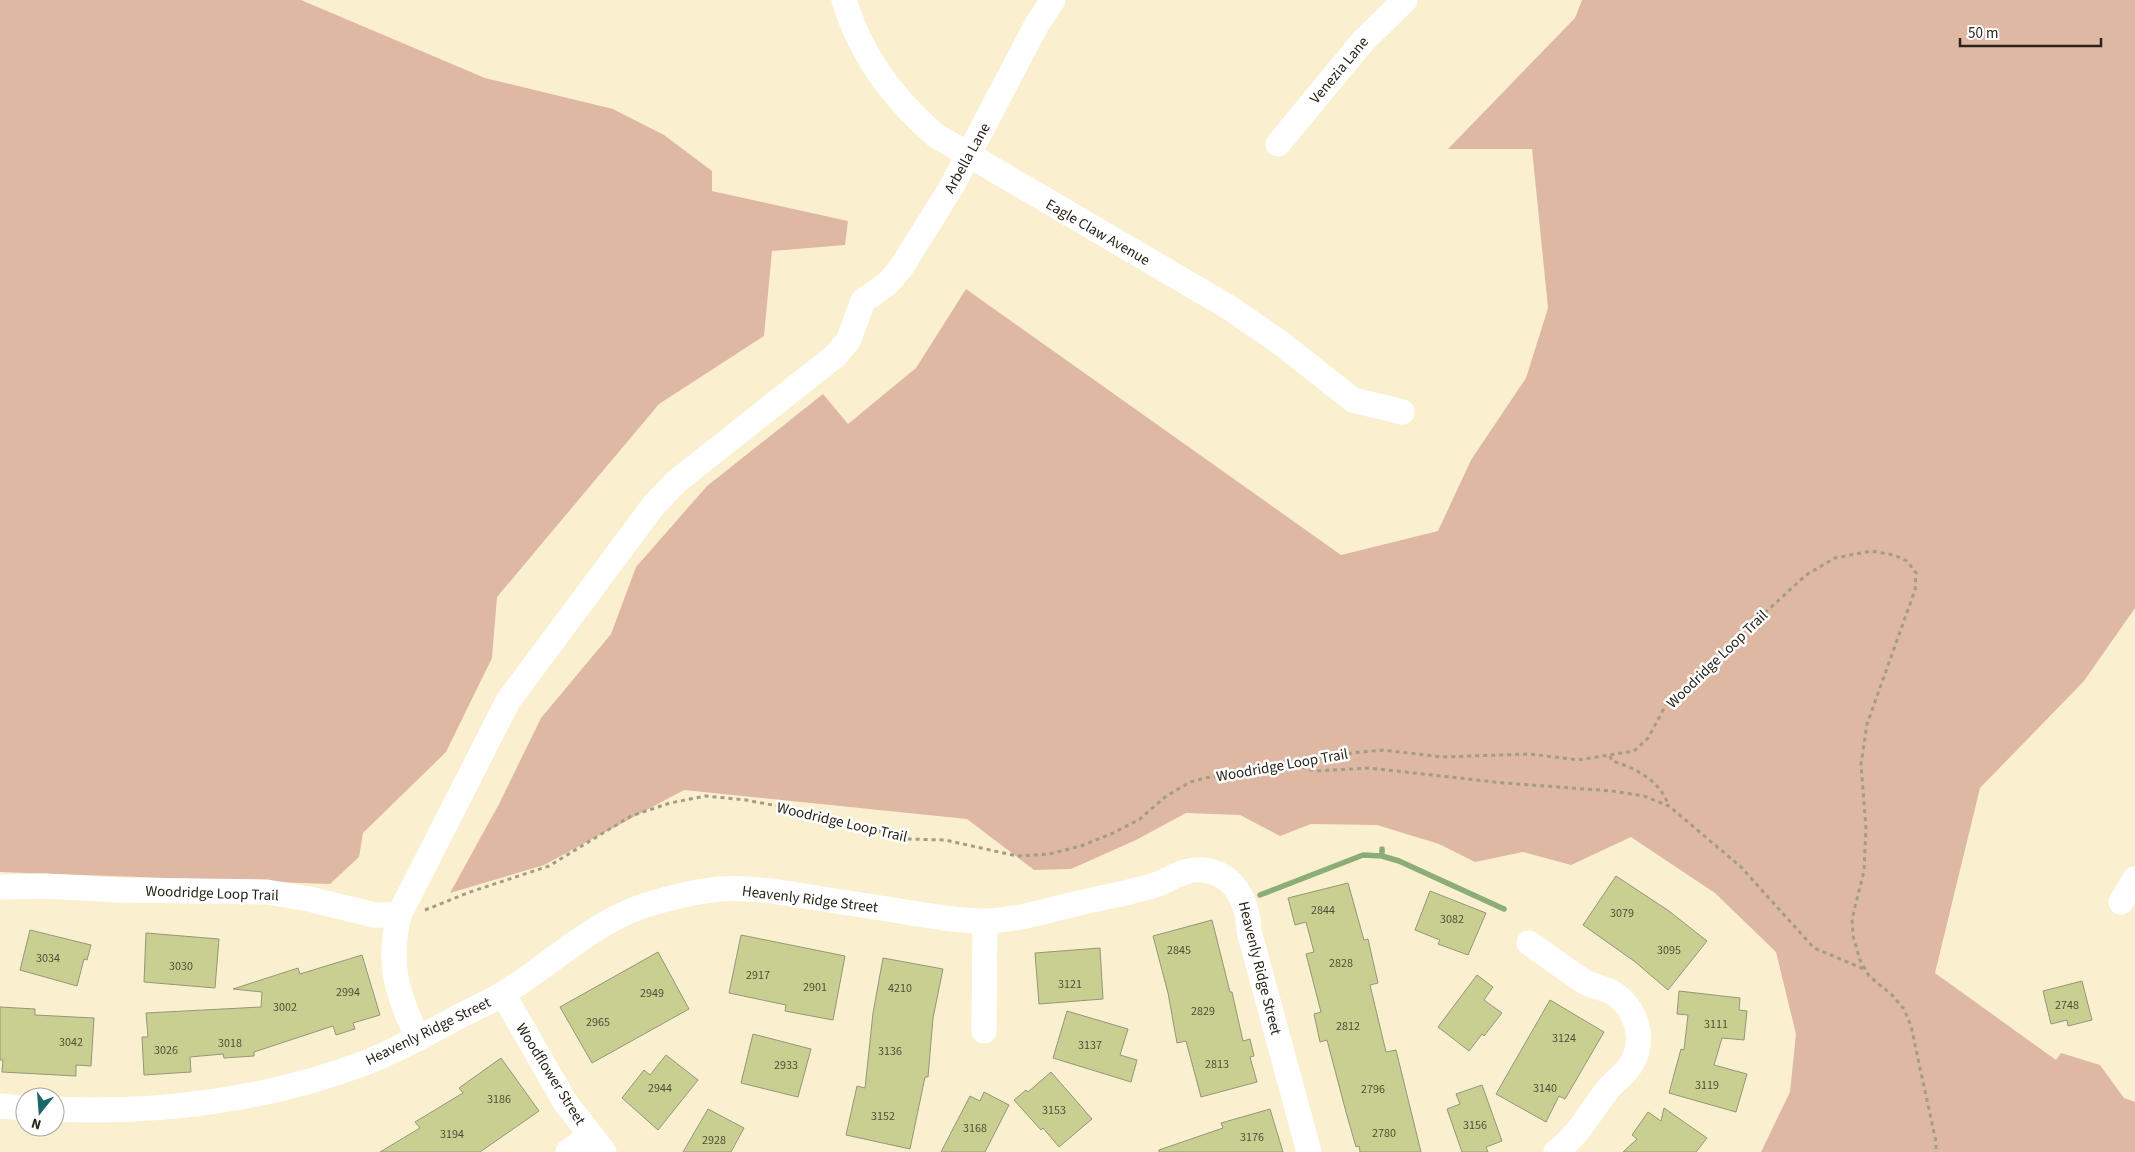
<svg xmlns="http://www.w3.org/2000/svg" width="2135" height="1152" font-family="'Source Sans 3',sans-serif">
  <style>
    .green { fill: #dfb8a3 }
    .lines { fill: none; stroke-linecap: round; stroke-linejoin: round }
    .stream { stroke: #8cad78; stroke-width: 5.5 }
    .building { fill: #c9cf91; stroke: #939779 }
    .path { stroke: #a49d85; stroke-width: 3; stroke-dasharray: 4 4; stroke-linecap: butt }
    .minor { stroke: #fff; stroke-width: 25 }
    .labels { text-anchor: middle; stroke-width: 5; stroke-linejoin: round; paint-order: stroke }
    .number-label { font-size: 12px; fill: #504f36 }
    .street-label { font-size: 15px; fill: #272418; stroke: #fff }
  </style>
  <rect width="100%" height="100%" fill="#faf0d0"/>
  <path class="green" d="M0,0h301l184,78 128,31 51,26 48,36v20l136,30 -3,24 -73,6 -8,85 -105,68 -162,193 -5,61 -46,94 -83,81 -4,24 -29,27 -330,-12z
    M1582,0h553v608l-51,73 -104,107 -45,185 121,87 5,-7 39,12 24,33 11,4v50h-374l29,-60 6,-58 -20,-82 -61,-59 -84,-56 -60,28 -48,-13 -48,10 -36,-18 -62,-19 -66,-1 -31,12 -40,-21 -54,-2 -50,27 -65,29 -37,1 -67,-51 -283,-29 -140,75 -94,28 49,-89 42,-86 70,-84 25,-67 71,-81 116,-92 25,30 68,-56 50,-79 375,266 97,-24 33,-71 55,-82 22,-70 -16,-159h-84l127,-131z"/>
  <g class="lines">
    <path class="stream" d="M1382,856l17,5 105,48
      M1260,895l103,-40 19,1v-7"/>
  </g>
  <path class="building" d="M1616,876l53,35 38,30 -39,49 -34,-29 -51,-36z
    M1348,883l16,57 4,-1 10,44 -8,2 16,67 10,-2 25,102h-61l-1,-6 -3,1 -10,-35 -19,-72 -7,2 -6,-28 7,-2 -15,-58 8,-2 -8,-30 -11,3 -7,-27z
    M1430,891l56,22 -18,42 -30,-11 2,-4 -25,-10z
    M1212,920l18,72h2l11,49 7,-2 4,17 -4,1 7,25 -56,15 -15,-56 -9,2 -9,-50 -15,-57z
    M30,930l61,15 -4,15 -3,-1 -7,27 -57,-16z
    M146,933l73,6 -4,49 -71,-6z
    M741,935l104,21 -12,64 -48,-9 1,-6 -57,-12z
    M1100,948l3,51 -64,5 -4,-51z
    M658,952l31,57 -97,54 -32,-56z
    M362,955l18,60 -27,8 2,6 -19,6 -3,-9 -79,26v4l-30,2 -1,-4 -33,3 1,15 -47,3 -2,-38h6l-2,-24 115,-6 1,-15 -29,-3 65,-21 2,6z
    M883,958l60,11 -10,49 -5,59h-3l-15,72 -64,-14 11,-49 8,2 8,-75z
    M1477,975l16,12 -9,13 18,13 -18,23 -2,-2 -13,17 -31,-24z
    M2082,981l10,39 -24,6 -1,-6 -16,4 -8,-33z
    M1679,991l61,7 -1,12 8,1 -3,29 -22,-2 -8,27 33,9 -11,38 -67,-19 12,-44 3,1 4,-35 -11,-1z
    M1550,1000l54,32 -39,67 -6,-3 -13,26 -50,-28z
    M0,1007l35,2v6l59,3 -3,48 -15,-1v11l-74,-4 1,-12h-3z
    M1067,1011l61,18 -8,26 17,5 -6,22 -78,-24z
    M753,1034l58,15 -13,48 -57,-14z
    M666,1055l32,25 -40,50 -36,-32 22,-28 6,5z
    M501,1058l38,53 -59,41h-100l40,-24 -5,-6 48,-29 -4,-5z
    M1051,1072l41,47 -33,28 -16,-19 -2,2 -27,-30 12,-10 2,2z
    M1482,1085l20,56 -16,6 2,5h-26l-15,-43 13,-5 -4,-10z
    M984,1092l25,13 -24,47h-44l29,-56 10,5z
    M1664,1108l43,30 -11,14h-73l14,-13 -5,-4 16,-23 13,9z
    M708,1109l36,19 -13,24h-48z
    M1270,1109l13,43h-124v-2l64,-22 -2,-5z"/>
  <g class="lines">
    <path class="path" d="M1610,756l2,5c22,6 50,21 56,44
      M1297,762l1,4 17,5 54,-3 135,15 108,8 32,5 25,10 72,61 73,81 50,21
      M425,910l45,-18 79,-26 82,-50 39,-13 36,-7 40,4 53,10 109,29 37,1 72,16 32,-2 32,-8 32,-13 27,-14 25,-22 25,-15 15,-4 146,-25 33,-3 57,7 89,-3 48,6 56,-9 14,-13 19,-35 139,-128 29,-17 36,-7 23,4 13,6 9,12 -1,17 -48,134 -6,40 5,64 -2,43 -12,48 1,17 7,24 9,16 23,19 12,14 7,17 25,116v10"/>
    <path class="minor" d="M844,0c17,56 48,97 91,135l295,173 52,36 71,56 49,12
      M1278,144l86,-104 41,-40
      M0,887l45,-1 73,4 149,2 42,7 65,16h25
      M2121,902l14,-23
      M1529,943c19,13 37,27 56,39 9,5 20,6 28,11 23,15 33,45 19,70 -5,10 -15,16 -23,25 -18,22 -29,46 -53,64
      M503,994l62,108 39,50
      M984,1031l1,-109
      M418,1039c-21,-46 -31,-74 -19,-124l109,-214 145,-195 24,-25 158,-125 13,-15 15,-40 24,-17 14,-16 51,-82 85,-162 16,-24
      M0,1106l25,2
      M55,1109c102,5 211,-9 307,-45 30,-11 58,-27 87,-42 17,-10 35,-17 52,-27 52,-31 94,-77 155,-93 21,-6 42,-11 64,-13 30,-2 60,3 90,8 32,5 64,10 96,15 25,4 52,9 77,9 32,0 65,-11 96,-18 25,-6 51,-10 76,-18 17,-6 29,-17 48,-15 33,4 45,33 46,61l60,221
      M568,1152l21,-16"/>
  </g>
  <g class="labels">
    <g class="number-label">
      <text x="1323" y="914">2844</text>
      <text x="1622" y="917">3079</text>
      <text x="1452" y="923">3082</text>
      <text x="1179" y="954">2845</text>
      <text x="1669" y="954">3095</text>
      <text x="48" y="962">3034</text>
      <text x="1341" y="967">2828</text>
      <text x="181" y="970">3030</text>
      <text x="758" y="979">2917</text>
      <text x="1070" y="988">3121</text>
      <text x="815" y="991">2901</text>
      <text x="900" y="992">4210</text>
      <text x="348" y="996">2994</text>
      <text x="652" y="997">2949</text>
      <text x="2067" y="1009">2748</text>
      <text x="285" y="1011">3002</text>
      <text x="1203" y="1015">2829</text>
      <text x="598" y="1026">2965</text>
      <text x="1716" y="1028">3111</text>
      <text x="1348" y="1030">2812</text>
      <text x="1564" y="1042">3124</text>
      <text x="71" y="1046">3042</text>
      <text x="230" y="1047">3018</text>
      <text x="1090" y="1049">3137</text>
      <text x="166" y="1054">3026</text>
      <text x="890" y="1055">3136</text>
      <text x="1217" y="1068">2813</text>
      <text x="786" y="1069">2933</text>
      <text x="1707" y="1089">3119</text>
      <text x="660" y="1092">2944</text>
      <text x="1545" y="1092">3140</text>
      <text x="1373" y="1093">2796</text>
      <text x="499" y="1103">3186</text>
      <text x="1054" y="1114">3153</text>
      <text x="883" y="1120">3152</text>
      <text x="1475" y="1129">3156</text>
      <text x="975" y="1132">3168</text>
      <text x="1384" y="1137">2780</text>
      <text x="452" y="1138">3194</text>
      <text x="1252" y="1141">3176</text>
      <text x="714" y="1144">2928</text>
    </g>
    <g class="street-label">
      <text transform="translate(1339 70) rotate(-50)" y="5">Venezia Lane</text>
      <text transform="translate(967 158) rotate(-61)" y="5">Arbella Lane</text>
      <text transform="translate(1098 232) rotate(30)" y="5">Eagle Claw Avenue</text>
      <text transform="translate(1717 659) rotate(-44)" y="5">Woodridge Loop Trail</text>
      <text transform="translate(1282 765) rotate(-10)" y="5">Woodridge Loop Trail</text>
      <text transform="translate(842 822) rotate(13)" y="5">Woodridge Loop Trail</text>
      <text transform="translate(212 893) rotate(2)" y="5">Woodridge Loop Trail</text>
      <text transform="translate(810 899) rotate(7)" y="5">Heavenly Ridge Street</text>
      <text transform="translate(1260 968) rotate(76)" y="5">Heavenly Ridge Street</text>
      <text transform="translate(428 1031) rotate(-26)" y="5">Heavenly Ridge Street</text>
      <text transform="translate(551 1074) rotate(58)" y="5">Woodflower Street</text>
    </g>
  </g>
  <g transform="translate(40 1112) rotate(197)"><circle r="24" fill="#ffffff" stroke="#a9a7a3"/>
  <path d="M0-4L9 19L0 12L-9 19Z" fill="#1a686a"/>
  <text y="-8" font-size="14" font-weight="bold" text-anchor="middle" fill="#272418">N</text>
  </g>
  <path d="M1960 38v8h141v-8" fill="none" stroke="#272418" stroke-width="2.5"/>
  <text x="1968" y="38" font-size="15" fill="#272418" stroke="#ffffff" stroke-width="4" paint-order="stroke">50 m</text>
</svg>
